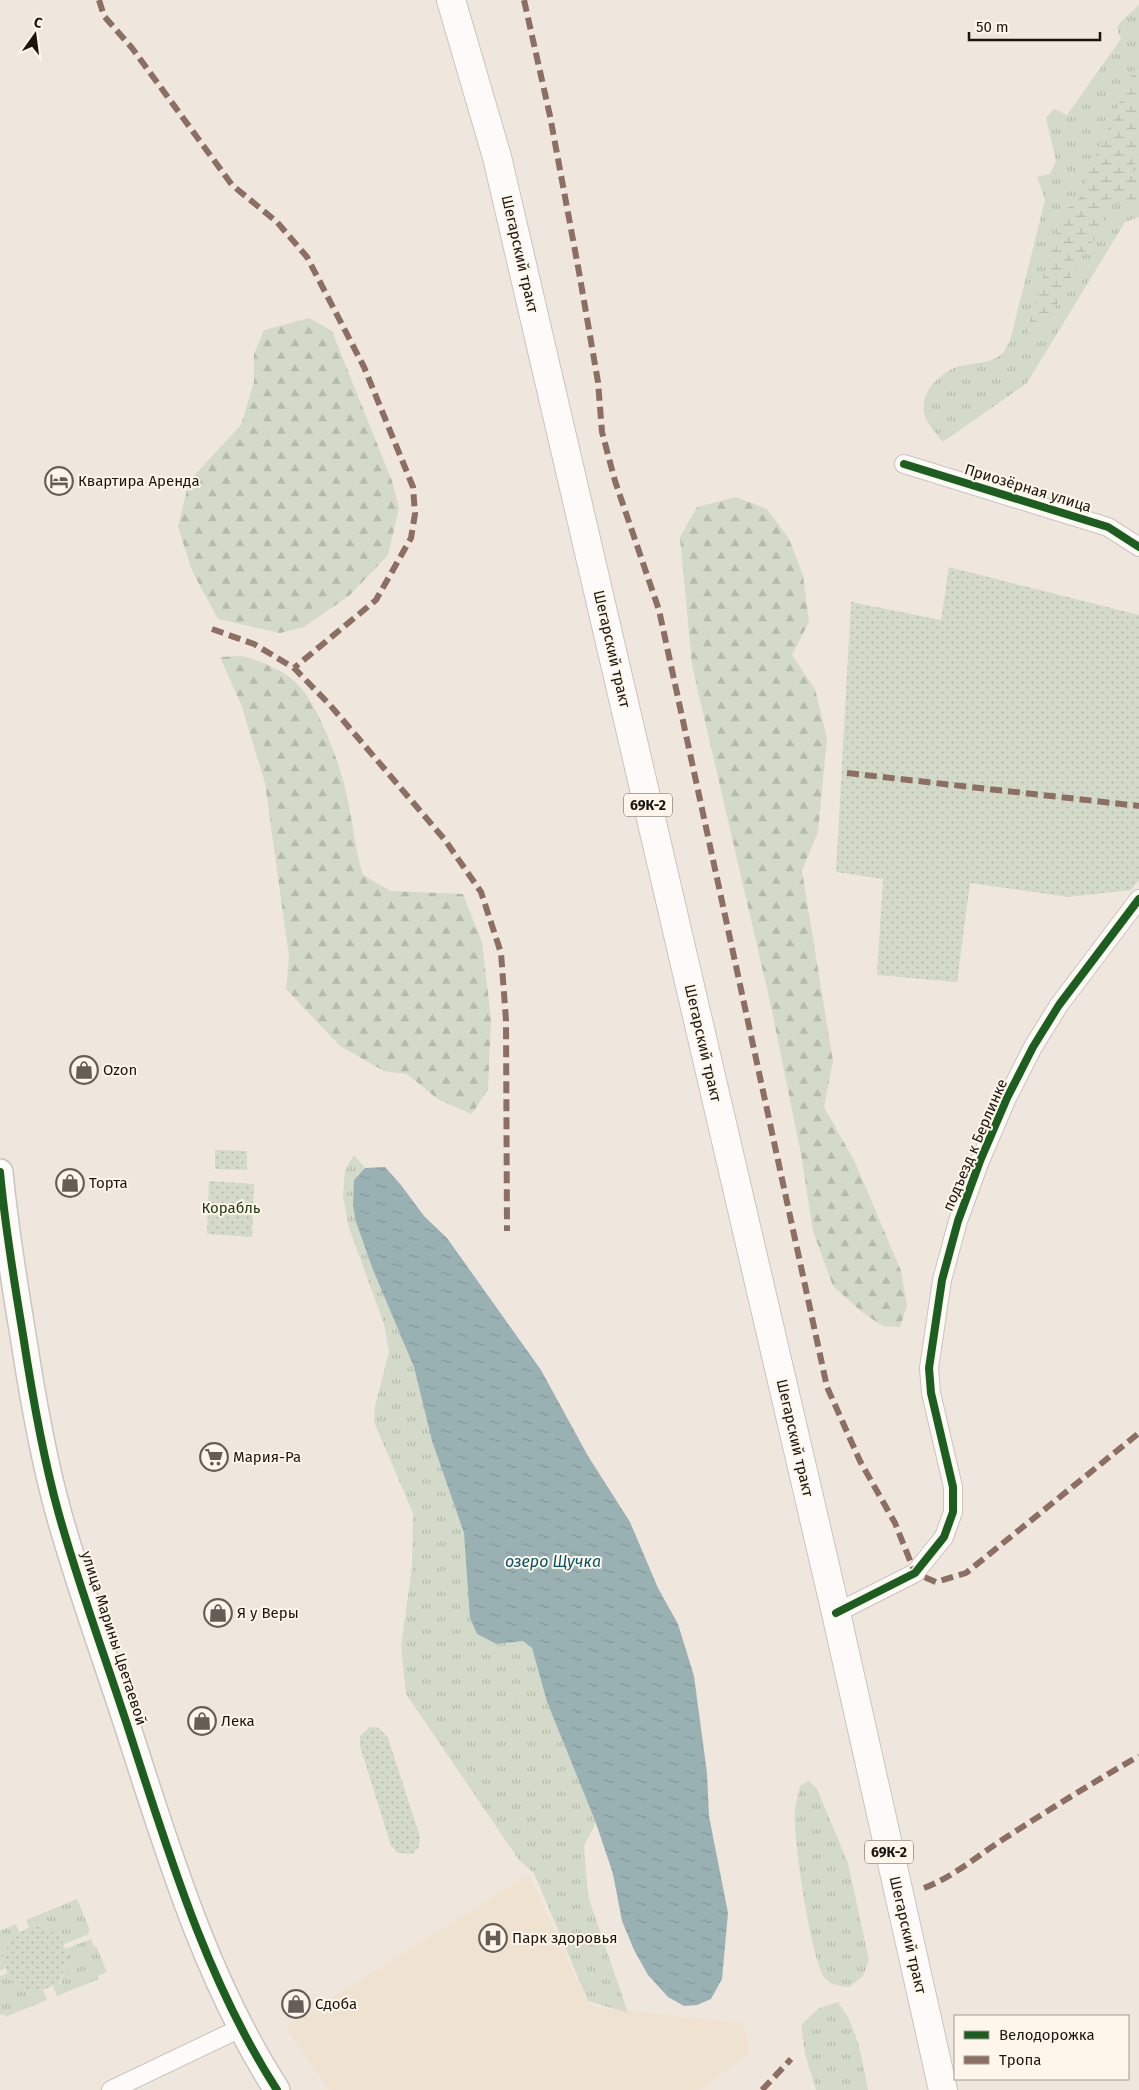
<svg xmlns="http://www.w3.org/2000/svg" width="1139" height="2090" font-family="'Fira Sans',sans-serif">
  <style>
    .built { fill: #f0e2d0 }
    .grass { fill: url(#grass-tufts) }
    .forest { fill: url(#forest-firs) }
    .wetland { fill: url(#wetland-marsh) }
    .park { fill: url(#park-dots) }
    .water { fill: url(#water-ripples) }
    .lines { fill: none; stroke-linecap: round; stroke-linejoin: round }
    .street-casing { stroke: #cbc4bd; stroke-width: 20 }
    .secondary-casing { stroke: #cbc4bd; stroke-width: 28 }
    .primary-casing { stroke: #cbc4bd; stroke-width: 30 }
    .street { stroke: #fdfbfa; stroke-width: 18 }
    .secondary { stroke: #fdfbfa; stroke-width: 25 }
    .primary { stroke: #fdfbfa; stroke-width: 28 }
    .quiet { stroke: #8d6e63; stroke-width: 6; stroke-dasharray: 12 6; stroke-linecap: butt }
    .cycleway-casing { stroke: #fff6eb; stroke-width: 11 }
    .cycleway { stroke: #1b5e20; stroke-width: 8 }
    .labels { text-anchor: middle; stroke-width: 4; stroke-linejoin: round; paint-order: stroke }
    .shield { fill: #fff6eb; stroke: #5f5850; stroke-width: 1 }
    .shield-label { font-size: 14px; font-weight: bold; fill: #1a150e }
    .street-label { font-size: 15px; fill: #1a150e; stroke: #fff6eb }
    .poi-label { font-size: 15px; fill: #1a150e; stroke: #fff6eb; text-anchor: start }
    .park-label { font-size: 15px; fill: #1e3a14; stroke: #fff6eb }
    .water-label { font-size: 16px; font-style: italic; fill: #045561; stroke: #fff6eb }
  </style>
  <defs>
    <pattern id="grass-tufts" width="24" height="20" patternUnits="userSpaceOnUse" patternTransform="scale(1.25)"><rect width="24" height="20" fill="#d4dac9"/><path d="M3 7l-1-3M5 7V3M7 7l1-3M15 17l-1-3M17 17v-4M19 17l1-3" fill="none" stroke="#b5baab"/></pattern>
    <pattern id="forest-firs" width="22" height="20" patternUnits="userSpaceOnUse" patternTransform="scale(1.25)"><rect width="22" height="20" fill="#d4dac9"/><path d="M5 1l3.5 6h-7zM16 11l3.5 6h-7z" fill="#b5baab"/></pattern>
    <pattern id="wetland-marsh" width="20" height="14" patternUnits="userSpaceOnUse" patternTransform="scale(1.25)"><rect width="20" height="14" fill="#d4dac9"/><path d="M1 5h8M5 5V1M11 12h8M15 12V8" fill="none" stroke="#b5baab"/></pattern>
    <pattern id="park-dots" width="8" height="8" patternUnits="userSpaceOnUse" patternTransform="scale(1.25)"><rect width="8" height="8" fill="#d4dac9"/><path d="M2 2h.1M6 6h.1" fill="none" stroke="#b5baab" stroke-width="1.8" stroke-linecap="round"/></pattern>
    <pattern id="water-ripples" width="26" height="14" patternUnits="userSpaceOnUse" patternTransform="scale(1.25)"><rect width="26" height="14" fill="#9ab1b3"/><path d="M2 4q2-2 4 0t4 0M15 11q2-2 4 0t4 0" fill="none" stroke="#849799"/></pattern>
  </defs>
  <rect width="100%" height="100%" fill="#efe6dd"/>
  <path class="built" d="M529,1874l58,128 10,5 146,16 8,29 -52,38h-370l-44,-63z"/>
  <path class="grass" d="M1139,4v213l-14,5 -98,161 -84,59c-5,-6 -12,-14 -16,-21 -12,-23 10,-47 30,-54 14,-4 33,-3 45,-13 3,-3 5,-9 8,-13l35,-141 -8,-23 13,-3 6,-13 -10,-43 8,-9 13,6 54,-76 -4,-11c6,-11 14,-14 22,-24z
    M354,1155l11,13 -11,12 2,42 17,48 41,97 18,74 32,92 13,101 18,10 28,-3 9,7 15,54 49,121 -12,23 4,50 40,117 -40,-12 -54,-128 -15,-13 -113,-166 -5,-48 11,-79 1,-54 -39,-91 1,-16 14,-54 -5,-28 -35,-96 -6,-32 2,-26z
    M809,1781l8,8 31,74 21,97 -6,16 -14,11c-8,-1 -19,-2 -24,-9 -14,-17 -33,-145 -30,-169 1,-8 4,-16 5,-23z
    M77,1899l13,31 -2,1 1,3 -25,10 -5,-9 -23,-10 -7,3 -3,-8z
    M16,1924l3,8 -7,3 -10,24 4,9 -6,3v-40z
    M91,1939l3,8 2,-1 11,26 -9,4 1,3 -42,17 -4,-10 7,-3 9,-24 -4,-10z
    M8,1973l4,10 24,10 7,-3 4,10 -42,17 -1,-3 -4,1v-39z
    M838,2002c20,26 24,57 30,88h-52l-11,-36 -4,-29 18,-17z"/>
  <path class="forest" d="M309,318l23,13 60,150 7,27 -11,47 -38,40 -46,32 -24,6 -62,-14 -26,-48 -14,-44 11,-46 52,-56 13,-43v-28l10,-24z
    M736,497l31,12 22,30 14,36 6,47 -17,33 23,34 12,49 -9,94 -16,39 31,190 -9,46 31,55 46,109 6,35 -7,21 -17,-1 -20,-13 -30,-27 -20,-55 -12,-77 -30,-148 -79,-341 -12,-128 17,-30z
    M242,656c21,6 44,14 59,32 20,24 40,78 46,109 6,26 8,52 16,78l28,16 72,3 19,48 9,77 -3,70 -16,25 -33,-14 -32,-26 -23,-3 -44,-25 -54,-57 3,-32 -24,-174 -23,-76 -22,-50z"/>
  <path class="wetland" d="M1139,59v95l-9,20 9,3v29l-26,-3 -12,10 4,9 -4,11 -14,14 -37,70 -20,18 -2,-5 8,-31 20,-63 13,-29 14,-12 5,-22z"/>
  <path class="park" d="M949,567l190,48v265l-8,10 -63,7 -98,-14 -13,99 -80,-7 6,-96 -47,-7 15,-270 90,18z
    M215,1150l32,1v19l-32,-1z
    M209,1181l45,3 -2,53 -45,-3z
    M370,1727l9,1 9,10 32,99 -1,10 -7,7 -14,-1 -7,-7 -31,-100v-10z
    M36,1925l24,10 9,24 -10,24 -23,10 -24,-10 -10,-24 10,-24z"/>
  <path class="water" d="M385,1167l16,18 23,31 23,22 94,132 47,86 42,66 28,66 20,36 16,52 13,97 2,43 19,97 -6,66 -11,20 -14,6 -13,1 -16,-9 -20,-22 -14,-25 -12,-29 -9,-47 -17,-51 -49,-121 -15,-54 -9,-7 -27,3 -19,-10 -7,-16 -6,-85 -32,-92 -18,-74 -41,-97 -17,-48 -3,-16 1,-26 11,-12z"/>
  <g class="lines">
    <defs>
      <path id="street" d="M904,464l204,63 31,20
        M836,1613l79,-40 29,-36 9,-25v-25l-22,-94 -2,-25 13,-88 16,-59 22,-60 27,-63 26,-51 26,-42 80,-106
        M111,2090l130,-62"/>
      <path id="secondary" d="M0,1172c5,55 14,109 23,163 9,59 19,118 35,176 21,76 49,151 73,226 39,121 77,246 146,353"/>
      <path id="primary" d="M451,0l46,157 339,1456 107,477"/>
    </defs>
    <use href="#street" class="street-casing"/>
    <use href="#secondary" class="secondary-casing"/>
    <use href="#primary" class="primary-casing"/>
    <use href="#street" class="street"/>
    <use href="#secondary" class="secondary"/>
    <use href="#primary" class="primary"/>
    <path class="quiet" d="M99,0l5,16 28,32 100,137 45,37 30,35 57,110 49,120 2,27 -4,24 -35,62 -82,68
      M524,0l26,116 29,156 19,110 4,50 13,49 44,129 168,777 33,74 35,62 20,50 21,9 30,-9 173,-140
      M212,629l42,15 40,24 36,37 115,135 36,52 20,61 5,67 1,211
      M847,773l292,33
      M924,1888c29,-11 52,-31 78,-48 45,-29 90,-57 137,-84
      M762,2090l29,-31"/>
    <defs>
      <path id="cycleway" d="M904,464l204,63 31,20
        M0,1172c5,55 14,109 23,163 9,59 19,118 35,176 21,76 49,151 73,226 39,121 77,246 146,353
        M836,1613l79,-40 29,-36 9,-25v-25l-22,-94 -2,-25 13,-88 16,-59 22,-60 27,-63 26,-51 26,-42 80,-106"/>
    </defs>
    <use href="#cycleway" class="cycleway-casing"/>
    <use href="#cycleway" class="cycleway"/>
  </g>
  <defs>
    <symbol id="hotel-ring" viewBox="-11 -11 22 22"><circle r="9.5" fill="#fff6eb" stroke="#655e56" stroke-width="1.5"/><path d="M-6-4.5h1.5V1H6V5H4.5V3h-9V5H-6ZM-4 0a1.8 1.8 0 1 1 3.6 0ZM.5 0V-2.5h3Q6-2.5 6 0Z" fill="#655e56"/></symbol>
    <symbol id="shop-ring" viewBox="-11 -11 22 22"><circle r="9.5" fill="#fff6eb" stroke="#655e56" stroke-width="1.5"/><path d="M-5-2.5h2.3a2.7 3.5 0 0 1 5.4 0H5L5.5 6h-11ZM-1.5-2.5h3a1.5 2.3 0 0 0-3 0Z" fill="#655e56"/></symbol>
    <symbol id="supermarket-ring" viewBox="-11 -11 22 22"><circle r="9.5" fill="#fff6eb" stroke="#655e56" stroke-width="1.5"/><path d="M-6-5.5h2.5l.6 2H6L4.5 2H-2.5L-4.4-4H-6ZM-1.5 3.2a1.3 1.3 0 1 0 .1 0ZM3 3.2a1.3 1.3 0 1 0 .1 0Z" fill="#655e56"/></symbol>
    <symbol id="hospital-ring" viewBox="-11 -11 22 22"><circle r="9.5" fill="#fff6eb" stroke="#655e56" stroke-width="1.5"/><path d="M-5-5h3v3.5h4V-5h3V5h-3V1.5h-4V5h-3Z" fill="#655e56"/></symbol>
  </defs>
  <g fill-rule="evenodd">
    <use href="#hotel-ring" x="43" y="465" width="32" height="32"/>
    <use href="#shop-ring" x="68" y="1054" width="32" height="32"/>
    <use href="#shop-ring" x="54" y="1167" width="32" height="32"/>
    <use href="#supermarket-ring" x="198" y="1441" width="32" height="32"/>
    <use href="#shop-ring" x="202" y="1597" width="32" height="32"/>
    <use href="#shop-ring" x="186" y="1705" width="32" height="32"/>
    <use href="#hospital-ring" x="477" y="1922" width="32" height="32"/>
    <use href="#shop-ring" x="280" y="1988" width="32" height="32"/>
  </g>
  <g class="labels">
    <g class="shield">
      <rect x="624" y="793.5" width="48" height="23" rx="4"/>
      <rect x="865" y="1840.5" width="48" height="23" rx="4"/>
    </g>
    <g class="shield-label">
      <text x="648" y="810">69К-2</text>
      <text x="889" y="1857">69К-2</text>
    </g>
    <g class="street-label">
      <text transform="translate(520 254) rotate(77)" y="5">Шегарский тракт</text>
      <text transform="translate(1028 488) rotate(17)" y="5">Приозёрная улица</text>
      <text transform="translate(612 649) rotate(77)" y="5">Шегарский тракт</text>
      <text transform="translate(703 1043) rotate(77)" y="5">Шегарский тракт</text>
      <text transform="translate(975 1145) rotate(-67)" y="5">подъезд к Берлинке</text>
      <text transform="translate(795 1438) rotate(77)" y="5">Шегарский тракт</text>
      <text transform="translate(114 1638) rotate(72)" y="5">улица Марины Цветаевой</text>
      <text transform="translate(908 1935) rotate(77)" y="5">Шегарский тракт</text>
    </g>
    <g class="poi-label">
      <text x="78" y="486">Квартира Аренда</text>
      <text x="103" y="1075">Ozon</text>
      <text x="89" y="1188">Торта</text>
      <text x="233" y="1462">Мария-Ра</text>
      <text x="237" y="1618">Я у Веры</text>
      <text x="221" y="1726">Лека</text>
      <text x="512" y="1943">Парк здоровья</text>
      <text x="315" y="2009">Сдоба</text>
    </g>
    <g class="park-label">
      <text x="231" y="1213">Корабль</text>
    </g>
    <g class="water-label">
      <text x="553" y="1567">озеро Щучка</text>
    </g>
  </g>
  <rect x="954" y="2015" width="175" height="65" fill="#fff6eb" stroke="#a39c93"/>
  <rect x="964" y="2031" width="25" height="8" fill="#1b5e20" stroke="#a39c93"/>
  <text x="999" y="2040" font-size="15" fill="#1a150e">Велодорожка</text>
  <rect x="964" y="2056" width="25" height="8" fill="#8d6e63" stroke="#a39c93"/>
  <text x="999" y="2065" font-size="15" fill="#1a150e">Тропа</text>
  <g transform="translate(35 35) rotate(14)" stroke="#fff6eb" stroke-width="4" paint-order="stroke">
  <path d="M0-4L9 19L0 12L-9 19Z" fill="#1a150e"/>
  <text y="-8" font-size="14" font-weight="bold" text-anchor="middle" fill="#1a150e">С</text>
  </g>
  <path d="M969 32v8h131v-8" fill="none" stroke="#1a150e" stroke-width="2.5"/>
  <text x="976" y="32" font-size="15" fill="#1a150e" stroke="#fff6eb" stroke-width="4" paint-order="stroke">50 m</text>
</svg>
